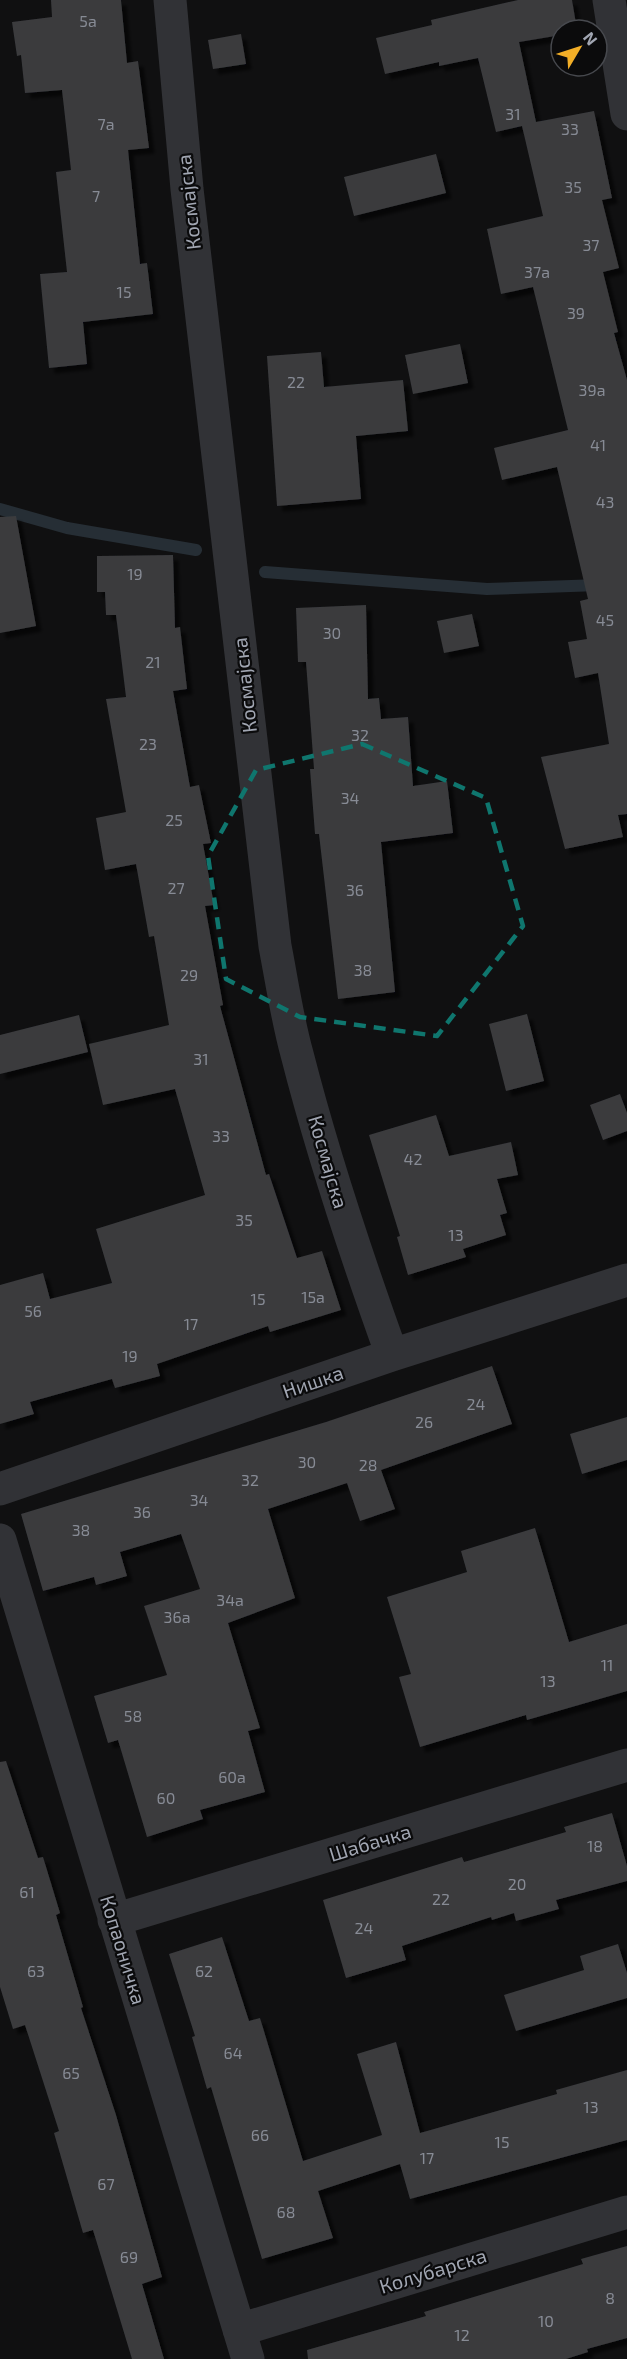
<svg xmlns="http://www.w3.org/2000/svg" width="627" height="2359" font-family="'Exo 2',sans-serif">
  <style>
    .lines { fill: none; stroke-linecap: round; stroke-linejoin: round }
    .stream { stroke: #262e35; stroke-width: 12 }
    .building { fill: #3a3b3e; filter: url(#shadow) }
    .street { stroke: #313236; stroke-width: 33 }
    .marked { fill: none; stroke: #0f766e; stroke-width: 4.5; stroke-dasharray: 12 8; stroke-linejoin: round }
    .labels { text-anchor: middle; stroke-width: 4.5; stroke-linejoin: round; paint-order: stroke }
    .number-label { font-size: 16px; fill: #878b95 }
    .street-label { font-size: 20px; fill: #a1a6b2; stroke: #0b0b0c }
  </style>
  <defs>
    <filter id="shadow"><feDropShadow dx="5.5" dy="5.5" stdDeviation="1.5" flood-color="#0009"/></filter>
  </defs>
  <rect width="100%" height="100%" fill="#101011"/>
  <g class="lines">
    <path class="stream" d="M0,509l67,19 129,22
      M265,572l222,17 140,-5"/>
  </g>
  <path class="building" d="M51,0h70l6,63 11,-2 11,87 -21,2 12,114 7,-1 6,51 -70,8 4,42 -38,4 -9,-94 27,-2 -11,-100 15,-2 -9,-80 -37,3 -4,-38 -4,1 -5,-34 40,-5z
    M518,0h54l5,30h-16v5l-42,7 17,80 58,-11 18,87 -10,2 17,68 -16,4 15,60 -4,1 13,47v434l-9,1 5,22 -58,12 -24,-92 68,-13 -11,-71 -23,5 -7,-36 19,-3 -7,-38 8,-2 -31,-132 -55,13 -8,-32 74,-18 -35,-143 -32,7 -14,-65 56,-13 -21,-90 -26,6 -18,-74 -39,8v-4l-54,12 -9,-36 56,-13 -1,-5z
    M241,34l5,30 -33,5 -5,-29z
    M436,154l10,39 -92,23 -10,-39z
    M460,344l8,39 -55,11 -8,-39z
    M321,352l3,35 79,-7 5,51 -52,5 5,63 -84,7 -10,-150z
    M16,516l20,110 -36,7v-116z
    M173,555l2,73 5,-1 7,62 -14,2 17,96 9,-2 12,58 -8,1 11,61 -9,1 18,99 -3,1 46,169 3,-1 28,84 25,-7 19,59 -71,22 -2,-6 -111,38 3,12 -45,12 -3,-9 -82,23 4,12 -34,10v-139l43,-12 7,26 62,-16 -16,-54 109,-34 -30,-106 -72,16 -14,-61 80,-19 -15,-89 -5,1 -13,-73 -31,6 -9,-52 30,-6 -20,-113 20,-2 -10,-82h-10l-1,-23h-8v-36z
    M366,605l2,94 11,-1 2,21 27,-2 5,69 34,-5 6,52 -72,9 14,150 -57,7 -19,-165h-4l-5,-65h4l-8,-107h-8l-2,-54z
    M472,614l7,32 -35,7 -7,-32z
    M527,1014l17,67 -38,10 -17,-67z
    M79,1015l9,37 -88,22v-39z
    M620,1094l7,19v18l-24,9 -13,-35z
    M436,1115l13,41 62,-14 7,33 -21,4 10,34 -7,2 6,20 -43,14 3,8 -58,18 -11,-38 3,-1 -31,-101z
    M492,1366l20,58 -131,46 14,39 -35,12 -13,-38 -79,26 27,89 -67,25 32,105 -12,3 17,61 -65,18 3,9 -56,18 -29,-97 -10,3 -14,-47 73,-21 -23,-69 56,-17 -19,-55 -61,18 7,24 -31,9 -2,-8 -51,14 -22,-77 305,-92z
    M627,1417v43l-45,14 -12,-40z
    M535,1528l34,114 58,-18v67l-100,29 -1,-5 -106,32 -21,-70 12,-3 -24,-77 80,-25 -6,-21z
    M6,1761l32,97 5,-1 17,56 -4,2 27,92 -2,1 35,107 46,162 -20,7 22,75h-32l-39,-129 -10,3 -29,-100 5,-2 -34,-106 -12,4 -13,-42v-225z
    M612,1813l15,53v15l-71,19 3,9 -43,12 -2,-8 -22,7 -1,-3 -89,29 4,14 -60,18 -23,-78 139,-43 2,5 102,-30 -2,-5z
    M222,1937l27,84 11,-3 43,143 79,-26 -25,-81 39,-12 24,91 137,-39 -1,-4 71,-20v70l-217,59 -10,-35 -82,27 15,47 -71,21 -51,-172 -4,2 -15,-52 3,-1 -26,-82z
    M618,1944l9,29v25l-111,33 -12,-36 80,-25 -4,-14z
    M627,2246v92l-40,11 1,3 -22,7h-258l-1,-9 119,-34 -2,-4 159,-48 -2,-5z"/>
  <g class="lines">
    <path class="street" d="M170,0l17,189 88,757c7,36 12,72 22,108 26,102 59,201 95,301
      M609,0l18,114
      M0,1489l392,-134 235,-75
      M0,1540l248,819
      M114,1920l513,-155
      M239,2330l388,-118"/>
  </g>
  <path class="marked" d="M362,744l124,54 37,128 -86,110 -137,-19 -74,-38 -18,-123 48,-86z"/>
  <g class="labels">
    <g class="number-label">
      <text x="88" y="27">5a</text>
      <text x="513" y="120">31</text>
      <text x="106" y="130">7a</text>
      <text x="570" y="135">33</text>
      <text x="573" y="193">35</text>
      <text x="96" y="202">7</text>
      <text x="591" y="251">37</text>
      <text x="537" y="278">37a</text>
      <text x="124" y="298">15</text>
      <text x="576" y="319">39</text>
      <text x="296" y="388">22</text>
      <text x="592" y="396">39a</text>
      <text x="598" y="451">41</text>
      <text x="605" y="508">43</text>
      <text x="135" y="580">19</text>
      <text x="605" y="626">45</text>
      <text x="332" y="639">30</text>
      <text x="153" y="668">21</text>
      <text x="360" y="741">32</text>
      <text x="148" y="750">23</text>
      <text x="350" y="804">34</text>
      <text x="174" y="826">25</text>
      <text x="176" y="894">27</text>
      <text x="355" y="896">36</text>
      <text x="363" y="976">38</text>
      <text x="189" y="981">29</text>
      <text x="201" y="1065">31</text>
      <text x="221" y="1142">33</text>
      <text x="413" y="1165">42</text>
      <text x="244" y="1226">35</text>
      <text x="456" y="1241">13</text>
      <text x="313" y="1303">15a</text>
      <text x="258" y="1305">15</text>
      <text x="33" y="1317">56</text>
      <text x="191" y="1330">17</text>
      <text x="130" y="1362">19</text>
      <text x="476" y="1410">24</text>
      <text x="424" y="1428">26</text>
      <text x="307" y="1468">30</text>
      <text x="368" y="1471">28</text>
      <text x="250" y="1486">32</text>
      <text x="199" y="1506">34</text>
      <text x="142" y="1518">36</text>
      <text x="81" y="1536">38</text>
      <text x="230" y="1606">34a</text>
      <text x="177" y="1623">36a</text>
      <text x="607" y="1671">11</text>
      <text x="548" y="1687">13</text>
      <text x="133" y="1722">58</text>
      <text x="232" y="1783">60a</text>
      <text x="166" y="1804">60</text>
      <text x="595" y="1852">18</text>
      <text x="517" y="1890">20</text>
      <text x="27" y="1898">61</text>
      <text x="441" y="1905">22</text>
      <text x="364" y="1934">24</text>
      <text x="36" y="1977">63</text>
      <text x="204" y="1977">62</text>
      <text x="233" y="2059">64</text>
      <text x="71" y="2079">65</text>
      <text x="591" y="2113">13</text>
      <text x="260" y="2141">66</text>
      <text x="502" y="2148">15</text>
      <text x="427" y="2164">17</text>
      <text x="106" y="2190">67</text>
      <text x="286" y="2218">68</text>
      <text x="129" y="2263">69</text>
      <text x="610" y="2304">8</text>
      <text x="546" y="2327">10</text>
      <text x="462" y="2341">12</text>
    </g>
    <g class="street-label">
      <text transform="translate(189 202) rotate(-96)" y="7">Космајска</text>
      <text transform="translate(245 685) rotate(-96)" y="7">Космајска</text>
      <text transform="translate(328 1162) rotate(74)" y="7">Космајска</text>
      <text transform="translate(313 1382) rotate(-19)" y="7">Нишка</text>
      <text transform="translate(370 1843) rotate(-17)" y="7">Шабачка</text>
      <text transform="translate(123 1950) rotate(73)" y="7">Копаоничка</text>
      <text transform="translate(433 2271) rotate(-17)" y="7">Колубарска</text>
    </g>
  </g>
  <g transform="translate(579 48) rotate(51)"><circle r="28" fill="#0b0b0c" stroke="#47494e" stroke-width="1.5"/>
  <path d="M0-4.5L10 22L0 15L-10 22Z" fill="#f2ae27"/>
  <text y="-9" font-size="16" font-weight="bold" text-anchor="middle" fill="#a1a6b2">N</text>
  </g>
</svg>
